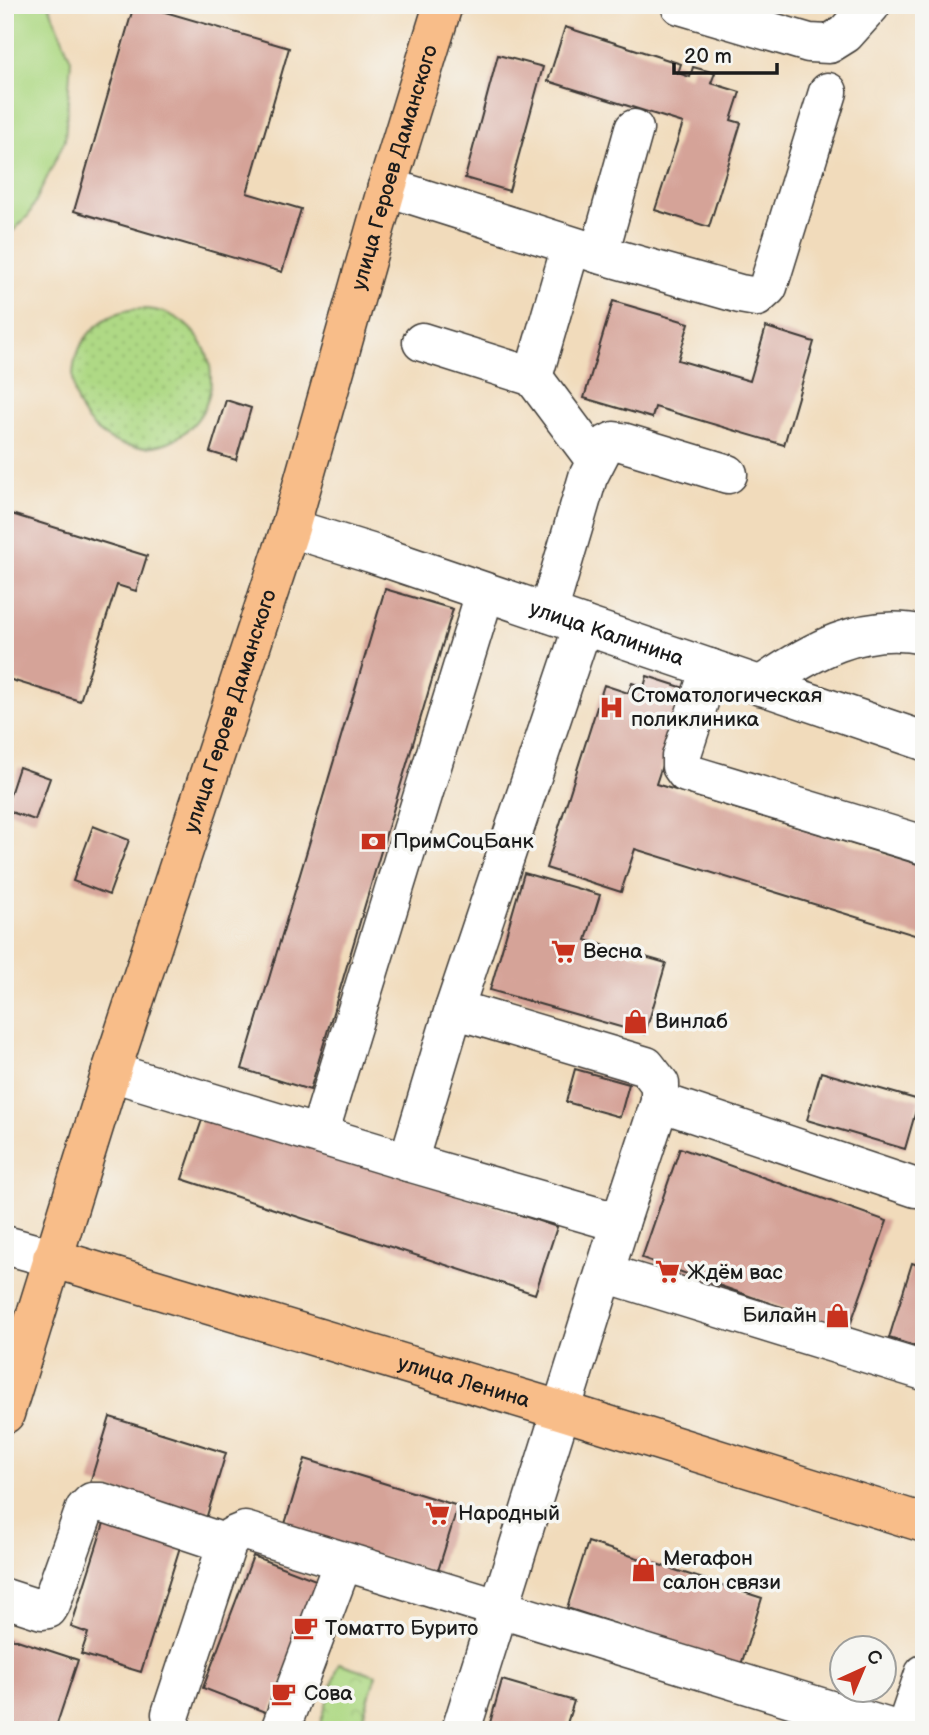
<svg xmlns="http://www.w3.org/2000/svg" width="929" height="1735" font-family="'Balsamiq Sans',sans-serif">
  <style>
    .grass { fill: url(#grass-dots); stroke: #667a50; stroke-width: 2 }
    .park { fill: url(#park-crowns); stroke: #667a50; stroke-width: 2 }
    .pitch { fill: #afd985; stroke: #667a50; stroke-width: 2 }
    .building { fill: #d5a398 }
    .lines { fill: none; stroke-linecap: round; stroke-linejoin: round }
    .minor-casing { stroke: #3c3934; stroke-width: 41 }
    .major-casing { stroke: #3c3934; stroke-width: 41 }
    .minor { stroke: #fff; stroke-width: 38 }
    .major { stroke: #f8bd89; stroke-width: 38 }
    .labels { text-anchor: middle; stroke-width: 7; stroke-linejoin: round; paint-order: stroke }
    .street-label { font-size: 21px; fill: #1c1c1c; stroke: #f6f6f2 }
    .poi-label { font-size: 21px; fill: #1c1c1c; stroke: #f6f6f2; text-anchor: start }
  </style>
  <defs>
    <pattern id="grass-dots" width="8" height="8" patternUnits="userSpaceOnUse" patternTransform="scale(1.75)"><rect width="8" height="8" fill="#afd985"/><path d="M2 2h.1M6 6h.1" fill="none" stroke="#96ba72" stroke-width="1.8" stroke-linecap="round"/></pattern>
    <pattern id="park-crowns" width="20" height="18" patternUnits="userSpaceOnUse" patternTransform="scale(1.75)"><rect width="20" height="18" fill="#afd985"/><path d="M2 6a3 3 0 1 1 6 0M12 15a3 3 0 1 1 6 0" fill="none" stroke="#96ba72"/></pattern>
  </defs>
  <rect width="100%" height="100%" fill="#f6f6f2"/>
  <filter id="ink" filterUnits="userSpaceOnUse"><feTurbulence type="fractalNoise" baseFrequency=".0143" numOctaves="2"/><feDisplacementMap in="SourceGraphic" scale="14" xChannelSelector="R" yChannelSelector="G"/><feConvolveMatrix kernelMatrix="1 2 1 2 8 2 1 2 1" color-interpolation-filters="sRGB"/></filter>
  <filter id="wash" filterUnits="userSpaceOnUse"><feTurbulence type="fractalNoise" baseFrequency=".00686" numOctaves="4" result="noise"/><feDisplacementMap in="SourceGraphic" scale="28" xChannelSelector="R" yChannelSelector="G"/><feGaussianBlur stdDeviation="1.57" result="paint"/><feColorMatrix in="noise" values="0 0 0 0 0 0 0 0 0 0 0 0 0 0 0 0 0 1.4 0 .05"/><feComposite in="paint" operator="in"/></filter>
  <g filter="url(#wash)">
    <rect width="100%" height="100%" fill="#f1dbbb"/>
    <path class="grass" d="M73 378a69 69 0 1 1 138 0a69 69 0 1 1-138 0Z"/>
    <path class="park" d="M339,1663l37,12 -17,55h-41z"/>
    <path class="pitch" d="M5,5h44l22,55 -6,80 -36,75 -24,24z"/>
    <g id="blocks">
      <path class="building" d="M134,5h7l148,43 -42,145 54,16 -19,63 -208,-61z
        M565,27l116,37 -3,9 12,4 3,-10 22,6 -4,10 29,9 -9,28 10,3 -32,104 -54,-17 28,-87 -135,-42z
        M498,55l45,12 -34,124 -44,-13z
        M613,301l76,22 -11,37 72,21 16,-54 48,15 -30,103 -129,-38 -3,11 -68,-20z
        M226,400l25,8 -15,52 -26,-8z
        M5,512l142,44 -11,35 -19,-6 -37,116 -75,-23z
        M385,589l68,20 -143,481 -68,-21z
        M647,676l40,13 -31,95 268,82v72l-289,-89 -14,43 -75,-24 58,-183 24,8 4,-10 12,4z
        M19,767l31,11 -15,42 -30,-10z
        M93,826l36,14 -20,55 -36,-14z
        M524,873l76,22 -14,45 80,23 -21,71 -155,-44z
        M575,1069l54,15 -9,33 -54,-15z
        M821,1072l98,28 -14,49 -98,-29z
        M205,1111l352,116 -22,67 -353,-115z
        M680,1148l207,73 -39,110 -206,-73z
        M912,1263l12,4v82l-35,-11z
        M110,1417l116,36 -20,66 -116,-36z
        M305,1459l153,47 -21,68 -153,-47z
        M104,1523l76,24 -39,125 -60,-18 7,-21 -17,-6z
        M588,1542l174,56 -21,67 -174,-57z
        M253,1556l68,26 -51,132 -67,-26z
        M5,1636l73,24 -23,70h-50z
        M502,1680l72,21 -9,29h-77z"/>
    </g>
  </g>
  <g filter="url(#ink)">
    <use href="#blocks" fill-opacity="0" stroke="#3c3934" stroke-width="2"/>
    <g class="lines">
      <defs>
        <g id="minor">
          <path d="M680,5l129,38 20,1 16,-10 26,-29"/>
          <path d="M387,187l212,67 35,-125"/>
          <path d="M599,254l141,40 17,3 11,-10 60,-195"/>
          <path d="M422,342l111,35 38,-131"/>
          <path d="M533,377l62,83"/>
          <path id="s1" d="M290,528l81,25 553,188"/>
          <path d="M548,613l40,-136 16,-31 10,-5 8,1 106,32"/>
          <path d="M710,668l-29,89v9l5,7 238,72"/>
          <path d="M760,686c50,-34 102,-65 164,-51"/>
          <path d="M454,1009l192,57 14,18v18"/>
          <path d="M111,1072l297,90 212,61 -159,507"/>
          <path d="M319,1134l166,-541"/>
          <path d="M408,1162l46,-153 129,-384"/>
          <path d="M620,1223l40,-121 256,86"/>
          <path d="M5,1245l47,13"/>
          <path d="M605,1273l319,98"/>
          <path d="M5,1598l37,12 6,-1 3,-5 34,-95 7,-7h9l126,42"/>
          <path d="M171,1714l56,-170 6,-8 12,-5 651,199"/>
          <path d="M280,1730l63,-168"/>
          <path d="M905,1730l19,-56"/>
        </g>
        <g id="major">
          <path id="s2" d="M52,1258l511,153 361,112"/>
          <path id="s3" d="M5,1414l106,-342 179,-544 97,-341 56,-182"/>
        </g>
      </defs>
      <use href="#minor" class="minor-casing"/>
      <use href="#major" class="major-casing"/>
      <use href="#minor" class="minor"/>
      <use href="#major" class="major"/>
    </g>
  </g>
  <defs>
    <symbol id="hospital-bare" viewBox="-9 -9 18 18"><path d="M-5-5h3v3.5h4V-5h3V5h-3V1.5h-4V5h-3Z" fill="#c8321e" stroke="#f6f6f2" stroke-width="2.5" paint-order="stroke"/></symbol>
    <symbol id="bank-bare" viewBox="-9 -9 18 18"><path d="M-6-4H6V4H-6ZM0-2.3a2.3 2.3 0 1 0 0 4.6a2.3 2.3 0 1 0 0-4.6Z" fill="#c8321e" stroke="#f6f6f2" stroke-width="2.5" paint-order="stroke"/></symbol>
    <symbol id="supermarket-bare" viewBox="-9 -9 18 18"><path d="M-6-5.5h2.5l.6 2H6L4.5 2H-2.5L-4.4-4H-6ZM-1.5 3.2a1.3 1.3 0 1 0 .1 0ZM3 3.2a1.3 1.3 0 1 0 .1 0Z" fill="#c8321e" stroke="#f6f6f2" stroke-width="2.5" paint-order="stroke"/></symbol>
    <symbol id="shop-bare" viewBox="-9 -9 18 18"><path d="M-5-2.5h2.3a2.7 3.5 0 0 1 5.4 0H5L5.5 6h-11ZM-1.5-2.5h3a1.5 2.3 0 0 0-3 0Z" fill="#c8321e" stroke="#f6f6f2" stroke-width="2.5" paint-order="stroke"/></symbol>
    <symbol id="cafe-bare" viewBox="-9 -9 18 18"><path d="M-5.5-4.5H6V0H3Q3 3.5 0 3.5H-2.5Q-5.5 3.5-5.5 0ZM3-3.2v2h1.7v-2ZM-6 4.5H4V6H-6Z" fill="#c8321e" stroke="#f6f6f2" stroke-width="2.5" paint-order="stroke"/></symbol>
  </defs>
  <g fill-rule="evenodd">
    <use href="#hospital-bare" x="594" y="690" width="35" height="35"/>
    <use href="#bank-bare" x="356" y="824" width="35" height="35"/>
    <use href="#supermarket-bare" x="546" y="934" width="35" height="35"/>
    <use href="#shop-bare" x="618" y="1004" width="35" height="35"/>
    <use href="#supermarket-bare" x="650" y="1254" width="35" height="35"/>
    <use href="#shop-bare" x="820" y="1298" width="35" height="35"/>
    <use href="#supermarket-bare" x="420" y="1496" width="35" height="35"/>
    <use href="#shop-bare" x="626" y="1552" width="35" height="35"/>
    <use href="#cafe-bare" x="288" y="1610" width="35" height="35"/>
    <use href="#cafe-bare" x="266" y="1676" width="35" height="35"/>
  </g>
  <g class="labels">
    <g class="street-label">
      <text dy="7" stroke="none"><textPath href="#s3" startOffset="1306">улица Героев Даманского</textPath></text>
      <text dy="7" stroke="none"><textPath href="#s1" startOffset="334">улица Калинина</textPath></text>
      <text dy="7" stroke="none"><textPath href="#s3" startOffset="738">улица Героев Даманского</textPath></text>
      <text dy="7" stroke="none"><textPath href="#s2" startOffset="430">улица Ленина</textPath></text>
    </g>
    <g class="poi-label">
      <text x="631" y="702">Стоматологическая<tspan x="631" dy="24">поликлиника</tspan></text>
      <text x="393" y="848">ПримСоцБанк</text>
      <text x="583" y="958">Весна</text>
      <text x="655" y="1028">Винлаб</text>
      <text x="687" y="1279">Ждём вас</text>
      <text x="817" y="1322" text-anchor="end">Билайн</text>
      <text x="458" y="1520">Народный</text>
      <text x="663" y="1565">Мегафон<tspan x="663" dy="24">салон связи</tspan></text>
      <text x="325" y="1635">Томатто Бурито</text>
      <text x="304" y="1700">Сова</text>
    </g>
  </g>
  <rect width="929" height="1735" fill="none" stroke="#f6f6f2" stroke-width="28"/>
  <g transform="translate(863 1669) rotate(44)"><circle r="33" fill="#f6f6f2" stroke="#9f9f9c" stroke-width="2"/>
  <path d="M0-5L12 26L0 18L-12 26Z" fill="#c8321e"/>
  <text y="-10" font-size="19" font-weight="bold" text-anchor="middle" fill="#1c1c1c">С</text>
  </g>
  <path d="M674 63v10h103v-10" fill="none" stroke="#1c1c1c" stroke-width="3.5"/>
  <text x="684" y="63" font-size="21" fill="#1c1c1c" stroke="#f6f6f2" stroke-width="5" paint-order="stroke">20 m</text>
</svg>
